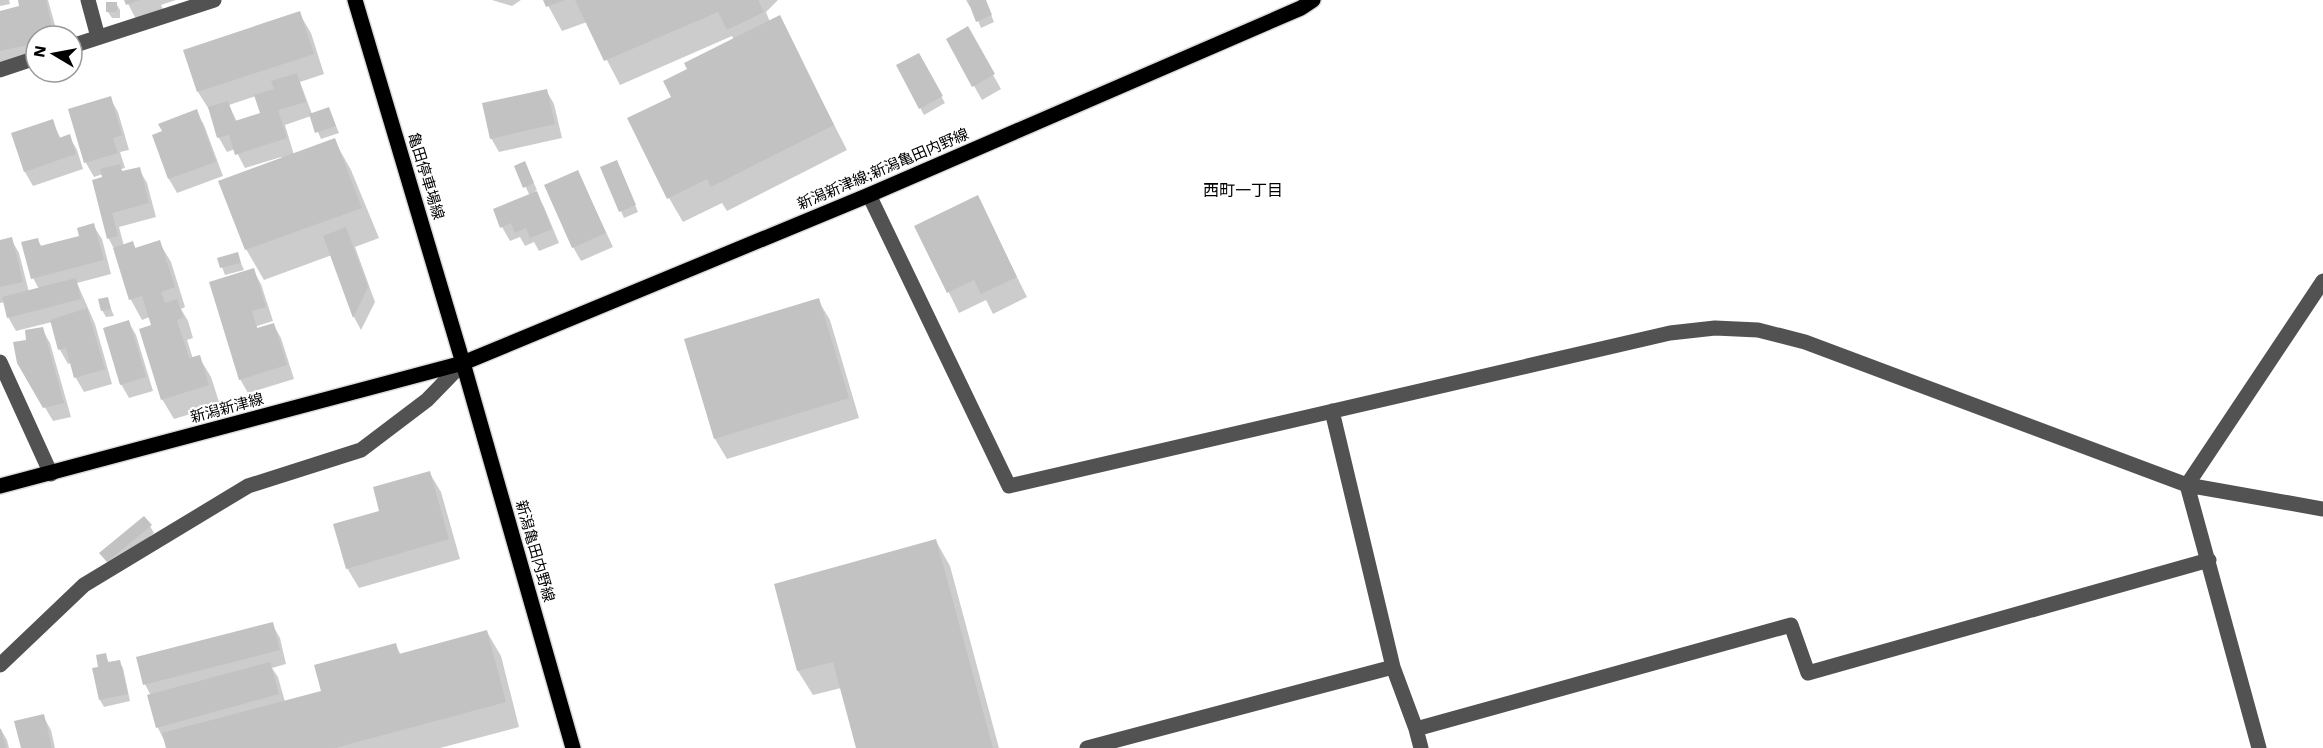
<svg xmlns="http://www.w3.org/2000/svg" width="2323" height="748" font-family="'Work Sans','Noto Sans JP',sans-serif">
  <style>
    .shadow { fill: #0003; fill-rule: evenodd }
    .building { fill: #c2c2c2 }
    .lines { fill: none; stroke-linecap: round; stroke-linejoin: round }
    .major-casing { stroke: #dbdbdb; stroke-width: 18 }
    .minor { stroke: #525252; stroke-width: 15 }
    .major { stroke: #000; stroke-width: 15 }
    .labels { text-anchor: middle; stroke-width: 4.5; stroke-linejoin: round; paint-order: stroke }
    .street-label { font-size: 15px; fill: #000; stroke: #fff }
    .neighbourhood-label { font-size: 16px; fill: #000; stroke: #fff }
  </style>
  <rect width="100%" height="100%" fill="#fff"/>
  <path class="shadow" d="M0,0h9l1,4 -10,2z
    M20,0h28l10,36h-22v23l-36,8v-55l21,-4z
    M126,0h50l-15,5 2,4 -27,10z
    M492,0h29l-9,6z
    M545,0h233l-12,12 4,10 9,-5 68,133 -120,61 -5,-8 -39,19 -14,-24 4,-101 16,-28 45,-29 -2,-4 -112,49 -33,-63 -25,9z
    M966,0h19l9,22 -13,6 -9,-22 -2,1z
    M116,3l4,7v8h-8l-4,-6z
    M299,13l12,20 13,41 -24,8 12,32 17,-5 10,24 -18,6 -10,-23 -26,9 9,30 40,-15 17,30 28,68 -24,9 20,55 -14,28 -7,-13 -22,-62 -68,25 -18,-31 36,-90 -1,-2 -36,11 -10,-19 -8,3 -8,-14 -9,-27 -12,-19zM256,96l6,18 -25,8 -8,-17z
    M967,28l34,61 -19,11 -34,-60z
    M918,55l27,48 -21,12 -26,-49z
    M546,90l8,14 8,34 -63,14 -8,-14z
    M110,98l8,14 11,38 -9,2 5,16 -4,1 2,4 16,-4 8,14 9,34 -37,10 5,19 9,-3 3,6 23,-7 12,20 14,45 -4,2 7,12 5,17 -6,2 6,19 6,-2 12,20 9,28 -46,14 -12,-20 -12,-82 -8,3 -11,-20 -17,-51 -5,-10 -15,-58 10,-3 -1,-4 -9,3 -8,-14 -16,-53z
    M196,111l8,14 19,51 -46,17 -8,-14 -15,-43 10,-4z
    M52,121l9,18 8,-3 8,14 6,19 -50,17 -8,-14 -12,-38z
    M516,167l12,3 9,20 -2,1 9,16 15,36 -20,8 -5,-9 -9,4 -5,-9 -10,4 -8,-14 -7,-17 35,-14z
    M602,168h18l18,44 -14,6z
    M578,172l35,75 -32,14 -8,-14z
    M977,197l50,100 -34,17 -7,-14 -27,13 -43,-87z
    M93,225l9,14 9,35 -34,9 18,41 17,60 -28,8 -8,-14 -5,-15 -3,1 -8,-14 -8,-28 -36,9 -8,-14 -3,-15 -5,1v-62l11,-2 8,14 10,39 10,-3 -6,-11 4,-39 5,8 39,-10z
    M237,254l7,16 -19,5 -6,-16z
    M253,270l8,14 12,37 -16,5v3l16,-5 8,14 13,41 -46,14 -8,-14z
    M107,299l7,17 -8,1 -4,-7z
    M818,300l12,20 29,98 -132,41 -12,-20 -29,-99z
    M128,321l8,14 17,56 -24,7 -8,-14z
    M42,329l8,14 21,74 -18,4 -34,-58 9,-22z
    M429,472l12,20 19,67 -101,29 -12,-20 34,-56z
    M150,526l4,7 -42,35 -11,-15z
    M936,541l14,25 49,182h-141l-17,-60 -28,7 -15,-24 -22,-86z
    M272,624l8,14 6,26 -14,4 6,9 7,25 37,-10 73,-48 6,11 86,-23 14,24 18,71 -79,21h-272l-10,-20 -9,-32h2l-6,-12z
    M105,654l4,10 10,-3 4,7 7,33 -26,6 -4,-7 -7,-31 7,-1z
    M43,716l8,14 4,18h-33z
    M0,728l7,12 2,8h-9z"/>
  <path class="building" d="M18,0h28l8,36h-18v7l-36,8v-40l19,-5z
    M124,0h16l-14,5z
    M543,0h22l-19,7z
    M575,0h183l6,12 -37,18 -9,-18 -114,49z
    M971,0h15l6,15 -16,7 -8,-21z
    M106,2h11v10h-11z
    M300,11l14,43 -117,38 -14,-42z
    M780,15l54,110 -123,62 -4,-8 -40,20 -40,-81 44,-21 -8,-16 24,-12 -3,-6z
    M968,26l27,48 -23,13 -26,-48z
    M919,53l24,43 -24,13 -23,-44z
    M297,73l9,29 -28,8 9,28 -52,17 -6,-20 -12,3 -9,-31 20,-6 7,20 25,-8 -6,-18 20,-6 -3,-8z
    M547,89l8,35 -65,15 -8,-36z
    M111,96l11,39 -9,3 5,15 -34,10 -16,-54z
    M329,107l7,19 -21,7 -6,-19z
    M197,109l19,53 -48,17 -16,-44 10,-4 -4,-7z
    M53,119l6,19 11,-4 6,20 -52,18 -13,-39z
    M335,138l27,70 -117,42 -27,-69z
    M617,160l19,45 -17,7 -19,-45z
    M525,161l9,22 -11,5 -9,-22z
    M120,164l2,7 18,-4 9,36 -37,10 6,23 -11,3 -15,-59 10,-3 -2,-8z
    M578,170l28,63 -34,15 -28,-63z
    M537,191l15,38 -22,9 -4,-10 -11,5 -4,-10 -11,5 -7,-19z
    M978,195l39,82 -36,17 -7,-14 -27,13 -33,-67z
    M94,223l10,37 -73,19 -10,-37 17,-4 2,8 39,-10 -2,-8z
    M346,227l22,60 -15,31 -30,-82z
    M12,237l11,45 -23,5v-47z
    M160,240l15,47 -14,5 4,11 12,-4 6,18 -6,3 12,38 11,-3 9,30 -48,15 -22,-71 12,-4 -9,-29 -13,4 -16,-52 20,-7 2,7z
    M238,252l3,11 -21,5 -3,-10z
    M254,268l12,39 -14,4 5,17 17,-5 13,42 -48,15 -30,-98z
    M76,278l5,21 -74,19 -5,-21z
    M108,297l3,12 -10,2 -3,-12z
    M819,298l30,100 -135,41 -30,-100z
    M87,308l18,61 -31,9 -8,-30 -8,2 -8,-30z
    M129,320l17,57 -26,8 -17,-57z
    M43,327l21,76 -21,5 -26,-45 -4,-21 13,-2 -1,-10z
    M430,471l19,68 -103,30 -13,-45 46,-13 -6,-24z
    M144,516l8,9 -45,37 -8,-9z
    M936,539l57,209h-137l-23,-86 -36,9 -23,-87z
    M273,622l7,28 -137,35 -7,-28z
    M487,630l19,72 -171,46h-169l-4,-15 159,-42 -7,-26 82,-22 3,11z
    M106,653l2,9 12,-2 8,34 -29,6 -7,-32 6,-1 -2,-12z
    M270,662l9,32 -123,34 -9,-33z
    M44,714l8,34h-31l-7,-27z
    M0,729h1l5,19h-6z"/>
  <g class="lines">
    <defs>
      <path id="major" d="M355,0l108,363 110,385
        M0,486l463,-123 406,-168 432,-187 12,-8"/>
    </defs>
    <use href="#major" class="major-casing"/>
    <path class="minor" d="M88,0l10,37
      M72,46l142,-46
      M0,70l36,-12
      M869,195l140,291 661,-153 45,-5 43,2 47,12 382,143 136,24
      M0,362l51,112
      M1332,411l61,256 23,62 5,19
      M2187,485l72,263
      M2187,485l136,-204
      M0,665l84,-80 164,-99 113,-36 66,-50 36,-37
      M1416,729l375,-104 17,48 401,-113
      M1087,748l306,-81"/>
    <use href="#major" class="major"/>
  </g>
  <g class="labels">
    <g class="street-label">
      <text transform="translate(883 169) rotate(-23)" y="5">新潟新津線;新潟亀田内野線</text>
      <text transform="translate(426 176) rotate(73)" y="5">亀田停車場線</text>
      <text transform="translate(227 408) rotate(-15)" y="5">新潟新津線</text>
      <text transform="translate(535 551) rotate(74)" y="5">新潟亀田内野線</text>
    </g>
    <g class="neighbourhood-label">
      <text x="1243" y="196">西町一丁目</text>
    </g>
  </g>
  <g transform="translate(54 54) rotate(280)"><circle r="28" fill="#ffffff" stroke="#999999" stroke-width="1.5"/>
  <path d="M0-4.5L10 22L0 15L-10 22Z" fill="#000000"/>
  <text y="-9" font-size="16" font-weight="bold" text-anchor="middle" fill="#000000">N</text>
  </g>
</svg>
